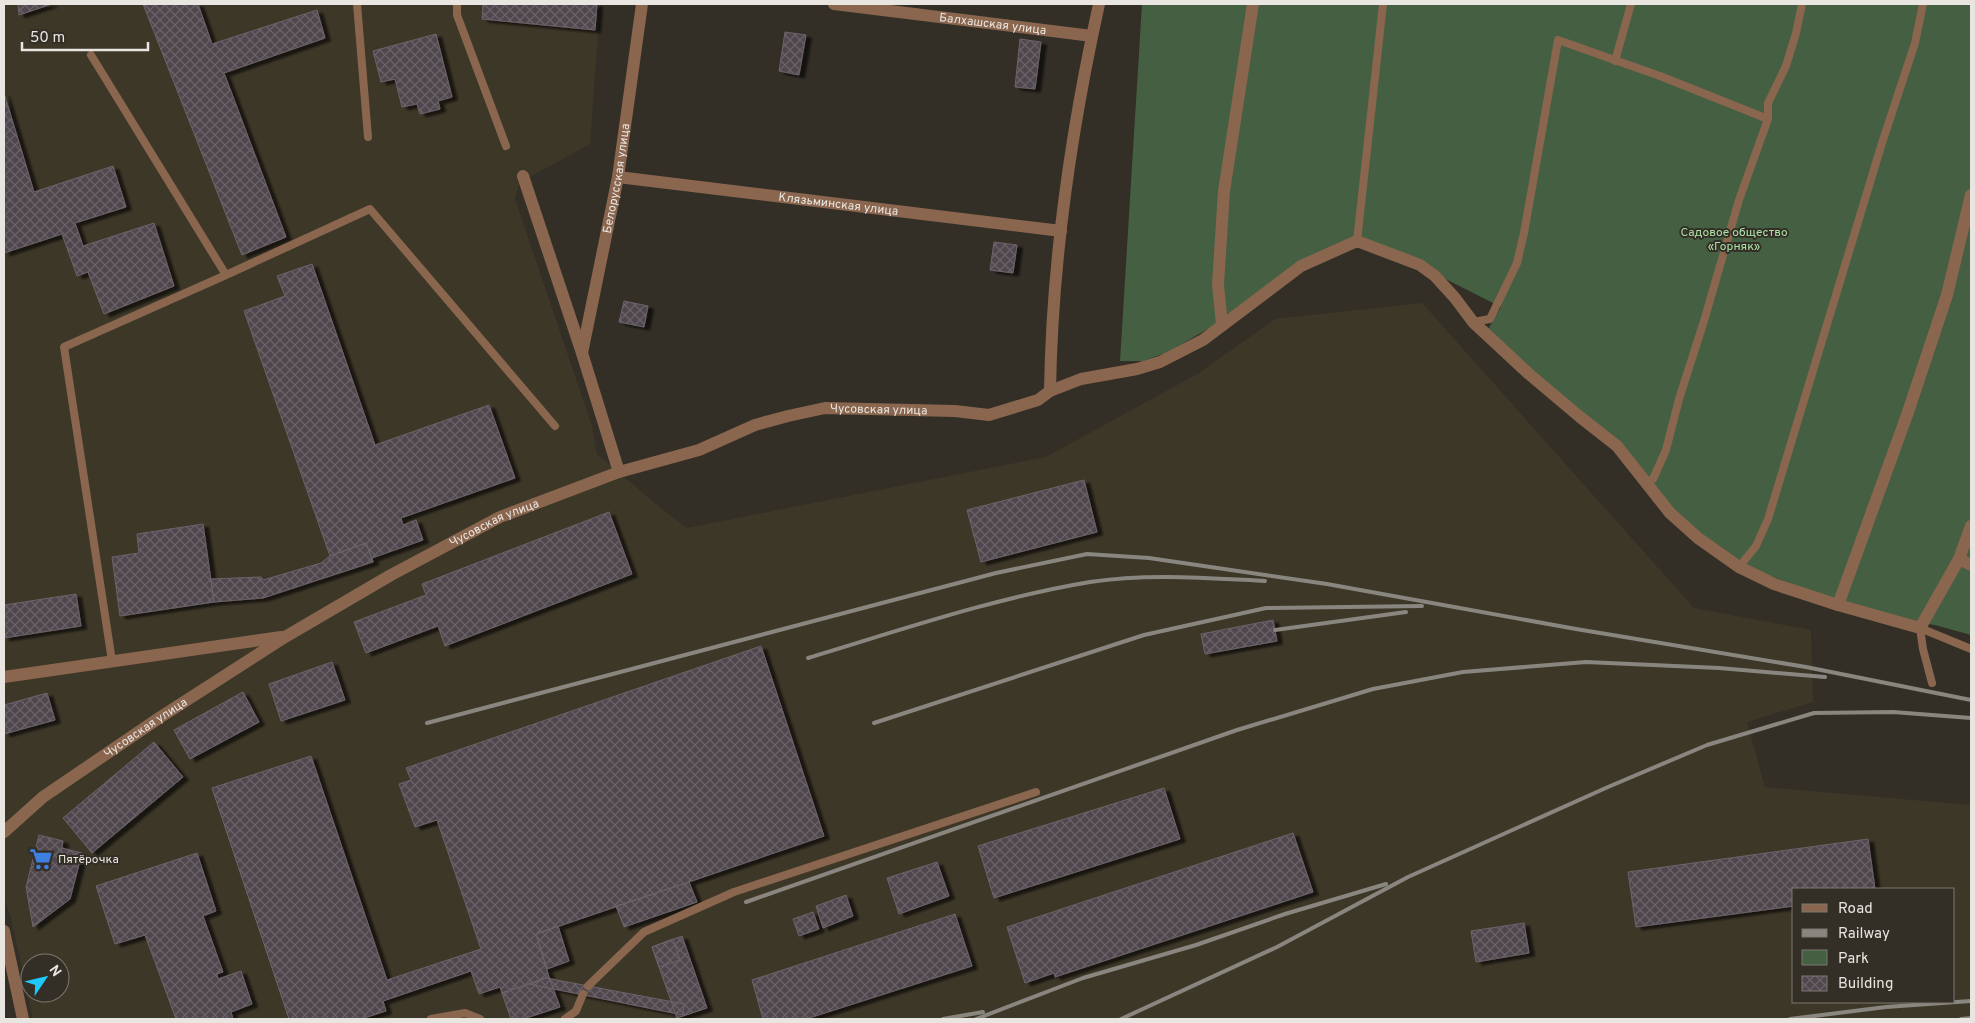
<svg xmlns="http://www.w3.org/2000/svg" width="1975" height="1023" font-family="Overpass,sans-serif">
  <style>
    .built { fill: #3d3728; fill-rule: evenodd }
    .green { fill: #445f42 }
    .building { fill: url(#building-cross-hatch); stroke: #6c636a; filter: url(#shadow) }
    .lines { fill: none; stroke-linecap: round; stroke-linejoin: round }
    .lane { stroke: #8a664f; stroke-width: 8 }
    .street { stroke: #8a664f; stroke-width: 12 }
    .rail { stroke: #89867f; stroke-width: 4 }
    .labels { text-anchor: middle; stroke-width: 4; stroke-linejoin: round; paint-order: stroke }
    .street-label { font-size: 12px; fill: #e9e6e1; stroke: #332f27 }
    .park-label { font-size: 12px; fill: #aae1a5; stroke: #332f27 }
    .poi-label { font-size: 12px; fill: #e9e6e1; stroke: #332f27; text-anchor: start }
  </style>
  <defs>
    <pattern id="building-cross-hatch" width="8" height="8" patternUnits="userSpaceOnUse" patternTransform="scale(1.25)"><rect width="8" height="8" fill="#50474e"/><path d="M0 0l8 8M0 8l8-8" fill="none" stroke="#696267"/></pattern>
    <filter id="shadow"><feDropShadow dx="5.5" dy="3" stdDeviation="1" flood-color="#0009"/></filter>
  </defs>
  <rect width="100%" height="100%" fill="#332f27"/>
  <path class="built" d="M4,4h596l-10,140 -71,39 -4,16 77,227 5,28 65,55 25,19 359,-71 153,-84 76,-54 147,-16 272,305 117,22 2,72 -66,20 18,65 206,18v214h-1938l-22,-101 -7,-18zM1794,889h160v113h-160zM30,963h30v30h-30z"/>
  <path class="green" d="M1142,4h829v631l-36,-10 -28,-4 -70,-20 -85,-32 -81,-57 -55,-67 -130,-112 15,-26 -113,-57 -31,-9 -21,6 -130,83 -38,22 -25,9h-23z"/>
  <path class="building" d="M18,4h34l-33,11z
    M143,4h55l14,40 105,-34 8,28 -101,35 62,164 -44,18z
    M483,4h114l-2,26 -113,-11z
    M785,32l21,3 -7,40 -20,-4z
    M436,34l16,63 -14,4 2,8 -20,5 -3,-10 -15,3 -7,-28 -14,3 -8,-31z
    M1020,39l21,3 -6,47 -20,-2z
    M4,93l30,99 79,-26 13,41 -51,16 8,23 71,-23 20,63 -70,28 -16,-42 -11,4 -15,-42 -58,19z
    M994,242l23,3 -4,28 -23,-3z
    M312,264l63,181 114,-40 26,73 -114,40 2,7 13,-5 7,20 -51,18 1,4 -7,-19 -36,13 -86,-245 41,-15 -8,-20z
    M624,301l24,5 -4,21 -25,-5z
    M1084,480l13,52 -116,30 -14,-52z
    M609,512l23,62 -187,72 -7,-20 -72,27 -12,-31 72,-27 -4,-11z
    M203,524l11,78 -94,14 -8,-59 27,-4 -2,-19z
    M366,543l7,19 -110,36 -49,4 -3,-23 50,-2 2,3 58,-17 9,-7z
    M76,594l5,32 -77,12v-33z
    M1273,620l4,21 -72,13 -4,-20z
    M761,646l63,190 -288,98 13,43 -47,16 -2,-6 -21,7 -8,-23 -88,30 3,10 -25,8h-72l-77,-231 99,-32 76,224 94,-31 -44,-129 -22,7 -16,-43 12,-4 -5,-12z
    M332,662l13,38 -64,21 -12,-37z
    M243,692l16,30 -69,37 -16,-29z
    M47,693l8,27 -51,14v-29z
    M154,742l29,35 -91,76 -29,-35z
    M1164,788l16,51 -186,59 -16,-52z
    M1293,833l20,59 -258,85 -1,-4 -29,10 -18,-56z
    M39,835l24,6 -1,7 20,5 -12,46 -37,28 -7,-40z
    M1868,839l7,50h-81v17l-158,21 -8,-55z
    M197,853l19,58 -13,5 20,56 -6,2 1,5 23,-8 11,33 -21,8 2,7h-57l-31,-84 -30,9 -19,-58z
    M937,862l12,34 -50,18 -12,-36z
    M689,882l8,20 -73,25 -8,-21z
    M846,895l7,21 -30,12 -7,-22z
    M813,912l6,17 -20,7 -6,-17z
    M955,914l17,52 -166,53h-43l-11,-39z
    M1524,923l5,30 -53,9 -5,-31z
    M558,926l11,35 -22,8 -11,-35z
    M682,936l25,72 -30,10 -25,-71z
    M673,939l7,21 -21,7 -7,-20z
    M549,977l11,30 -37,12h-12l-9,-26z
    M546,978l138,26 -1,11 -154,-31z"/>
  <g class="lines">
    <path class="lane" d="M357,4l11,133
      M457,4v11l49,131
      M91,55l135,220 -162,72 48,314
      M1615,61l16,-57
      M1357,241l26,-237
      M226,275l144,-66 185,217
      M1473,322l17,-3 27,-56 7,-30 34,-193 102,36 108,43
      M1647,482l6,-3 13,-29 13,-51 25,-78 35,-121 29,-81v-16l18,-37 10,-33 6,-29
      M1739,567l17,-21 12,-27 114,-376 33,-100 8,-39
      M1932,683l-9,-34 -3,-21 51,21
      M588,986l56,-54 90,-40 302,-100
      M431,1019l34,-6 15,6
      M565,1019l11,-8 7,-17"/>
    <g class="street">
      <path id="s1" d="M834,4l258,32"/>
      <path d="M523,176l59,177 37,119"/>
      <path id="s2" d="M618,177l443,54"/>
      <path d="M1222,324l-4,-39 6,-94 29,-187"/>
      <path id="s3" d="M582,353l36,-176 24,-173"/>
      <path d="M1050,391c2,-130 21,-260 49,-387"/>
      <path d="M1959,559l12,6"/>
      <path d="M1838,605l69,-190 40,-120 24,-100"/>
      <path d="M4,677l277,-40"/>
      <path id="s4" d="M4,832l39,-35 116,-79 126,-81 106,-62 109,-58 119,-45 80,-22 56,-25 33,-9 37,-8 130,3 34,4 49,-15 12,-9 31,-12 56,-10 23,-7 43,-22 98,-74 56,-25 63,24 15,11 20,22 18,24 56,52 51,43 37,29 53,67 28,25 41,29 35,17 64,21 82,23 39,-69 12,-33"/>
      <path d="M4,931l19,88"/>
    </g>
    <path class="rail" d="M1275,630l131,-18
      M808,658c93,-28 186,-60 282,-76 58,-9 117,-4 175,-1
      M427,723l569,-150 91,-19 62,4 178,26 249,45 230,38 165,33
      M874,723l270,-88 122,-27 156,-2
      M746,902l491,-172 136,-41 90,-17 123,-10 133,6 106,9
      M943,1019l40,-7
      M976,1019l107,-41 113,-33 89,-31 101,-30
      M1121,1019l156,-72 131,-70 200,-90 99,-42 107,-32 79,-1 78,6
      M1790,1019l96,-12 85,-6
      M1961,1019l10,-1"/>
  </g>
  <defs>
    <symbol id="supermarket-bare" viewBox="-9 -9 18 18"><path d="M-6-5.5h2.5l.6 2H6L4.5 2H-2.5L-4.4-4H-6ZM-1.5 3.2a1.3 1.3 0 1 0 .1 0ZM3 3.2a1.3 1.3 0 1 0 .1 0Z" fill="#3f7fe0" stroke="#332f27" stroke-width="2.5" paint-order="stroke"/></symbol>
  </defs>
  <g fill-rule="evenodd">
    <use href="#supermarket-bare" x="25" y="843" width="32" height="32"/>
  </g>
  <g class="labels">
    <g class="street-label">
      <text dy="4" stroke="none"><textPath href="#s1" startOffset="160">Балхашская улица</textPath></text>
      <text dy="4" stroke="none"><textPath href="#s3" startOffset="178">Белорусская улица</textPath></text>
      <text dy="4" stroke="none"><textPath href="#s2" startOffset="222">Клязьминская улица</textPath></text>
      <text dy="4" stroke="none"><textPath href="#s4" startOffset="986">Чусовская улица</textPath></text>
      <text dy="4" stroke="none"><textPath href="#s4" startOffset="581">Чусовская улица</textPath></text>
      <text dy="4" stroke="none"><textPath href="#s4" startOffset="176">Чусовская улица</textPath></text>
    </g>
    <g class="park-label">
      <text x="1734" y="236">Садовое общество<tspan x="1734" dy="14">«Горняк»</tspan></text>
    </g>
    <g class="poi-label">
      <text x="58" y="863">Пятёрочка</text>
    </g>
  </g>
  <rect width="1975" height="1023" fill="none" stroke="#e9e6e1" stroke-width="10"/>
  <rect x="1792" y="888" width="162" height="115" fill="#332f27" stroke="#7c7871"/>
  <rect x="1802" y="904" width="25" height="8" fill="#8a664f" stroke="#7c7871"/>
  <text x="1838" y="913" font-size="15" fill="#e9e6e1">Road</text>
  <rect x="1802" y="929" width="25" height="8" fill="#89867f" stroke="#7c7871"/>
  <text x="1838" y="938" font-size="15" fill="#e9e6e1">Railway</text>
  <rect x="1802" y="950" width="25" height="15" fill="#445f42" stroke="#7c7871"/>
  <text x="1838" y="963" font-size="15" fill="#e9e6e1">Park</text>
  <rect x="1802" y="976" width="25" height="15" fill="url(#building-cross-hatch)" stroke="#7c7871"/>
  <text x="1838" y="988" font-size="15" fill="#e9e6e1">Building</text>
  <g transform="translate(45 978) rotate(55)"><circle r="24" fill="#332f27" stroke="#7c7871"/>
  <path d="M0-4L9 19L0 12L-9 19Z" fill="#1ec9fd"/>
  <text y="-8" font-size="14" font-weight="bold" text-anchor="middle" fill="#e9e6e1">N</text>
  </g>
  <path d="M22 42v8h126v-8" fill="none" stroke="#e9e6e1" stroke-width="2.5"/>
  <text x="30" y="42" font-size="15" fill="#e9e6e1" stroke="#332f27" stroke-width="4" paint-order="stroke">50 m</text>
</svg>
